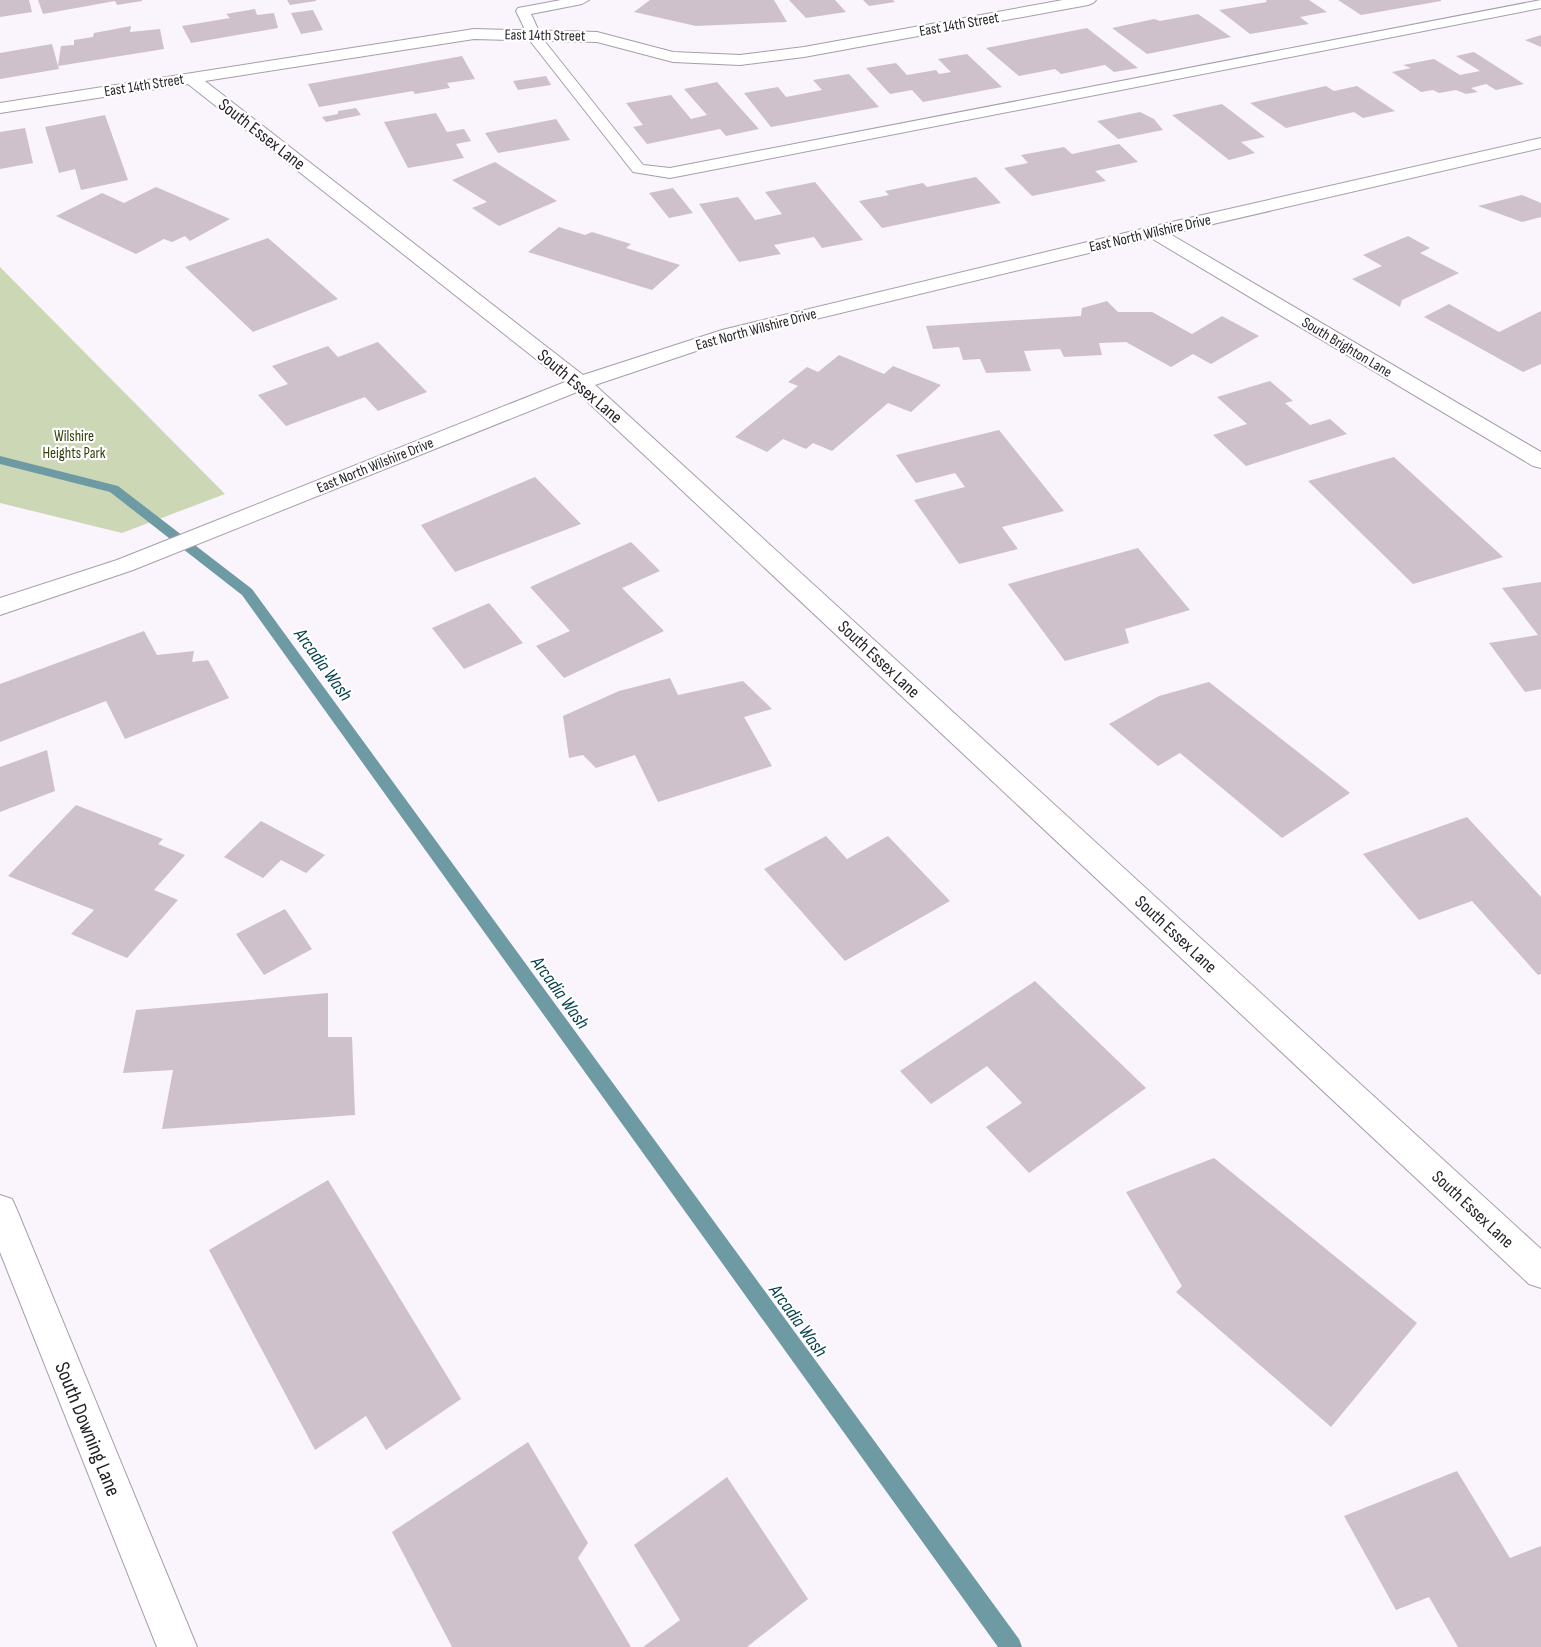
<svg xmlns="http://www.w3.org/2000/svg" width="1541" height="1647" font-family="'Sofia Sans Condensed',sans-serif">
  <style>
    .green { fill: #ccd8b5 }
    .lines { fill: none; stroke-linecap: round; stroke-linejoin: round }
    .stream { fill: #6e9aa4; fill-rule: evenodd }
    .building { fill: #cfc1cc }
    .service-casing { stroke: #a69dab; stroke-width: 2 }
    .minor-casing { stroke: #a69dab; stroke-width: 2 }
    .service { fill: #fff; fill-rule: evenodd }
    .minor { fill: #fff; fill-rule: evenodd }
    .labels { text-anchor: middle; stroke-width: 4.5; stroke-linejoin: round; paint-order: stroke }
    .far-street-label { font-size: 15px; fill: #231f25; stroke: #fff }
    .far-park-label { font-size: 15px; fill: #324009; stroke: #fff }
    .street-label { font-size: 18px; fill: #231f25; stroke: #fff }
    .water-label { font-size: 19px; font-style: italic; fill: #05434c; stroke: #fff }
    .near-street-label { font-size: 21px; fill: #231f25; stroke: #fff }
  </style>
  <rect width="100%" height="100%" fill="#faf4fd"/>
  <path class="green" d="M0,267l225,227 -103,39 -122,-30z"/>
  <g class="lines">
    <path class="stream" d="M0,456l118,30 134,103 767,1050 3,8h-24l-756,-1052 -132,-103 -110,-28z"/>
  </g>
  <path class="building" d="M0,0h29l3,12 -32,5z
    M38,0h104v1l-25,4 -2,-4 -72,13z
    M287,0h29v1l-26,4z
    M650,0h124l13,22 -91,4 -62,-14z
    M789,0h46l11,12 -40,6z
    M863,0h30l2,2 -26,4z
    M1266,0h43l18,12 -27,5 9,7 -59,10 -31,-24 48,-8z
    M1338,0h103v1l-80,14z
    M255,9l2,6 17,-2 4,15 -87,15 -9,-17 48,-8 -4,-4z
    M313,10l10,20 -22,4 -10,-21z
    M1198,14l33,23 -84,17 -35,-26 42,-9 6,2z
    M131,26l-1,6 30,-3 4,20 -106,17 1,3 -59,10v-26l52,-9 6,22 3,-20 13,-1v-5l19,-3 1,-4z
    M1087,28l51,40 -24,4 -9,-7 -44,9 -6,-5 -36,7 -33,-28z
    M1541,35v12l-16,-7z
    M1474,52l50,32 -28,6 -10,-6 -15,4 7,4 -12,2 -10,-4 -17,3 -6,-3 -12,2 -29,-20 19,-4 -8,-3 31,-6 26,16 20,-4 -24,-15z
    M967,54l35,33 -79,15 -11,-12 -22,4 -24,-26 30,-5 11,12 29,-5 3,4 12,-2 -13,-13z
    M462,56l13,23 -28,4 3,5 -35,6 -2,-3 -94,16 -11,-23z
    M849,74l30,33 -108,20 -27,-34 34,-6 8,10 36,-7 -9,-10z
    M546,76l5,9 -33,5 -5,-9z
    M717,82l42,47 -33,7 -6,-7 -73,15 -14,-17 10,-2 -17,-22 45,-8 20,24 16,-4 -23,-26z
    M1326,86l8,5 23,-5 38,25 -32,7 -9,-6 -68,16 -36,-25z
    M1222,104l43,33 -24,5 14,11 -26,7 -57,-45z
    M356,108l5,7 -35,7 -4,-5 16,-3v-3z
    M1140,112l14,7 9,11 -45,9 -21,-18z
    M436,113l11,19 17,-3 7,12 -15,3 8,14 -56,10 -24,-46z
    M105,115l23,65 -47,10 -6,-21 -16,4 -14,-46z
    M556,119l14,21 -72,13 -13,-20z
    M25,128l8,35 -33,6v-37z
    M1119,144l19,18 -43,9 11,10 -74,15 -28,-28 24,-5 -7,-8 43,-8 8,7z
    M495,162l62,39 -58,25 -27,-18 15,-6 -35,-22z
    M976,177l25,26 -119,25 -23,-27 30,-6 -4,-4 38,-8 4,4z
    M815,182l48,58 -41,8 -8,-11 -40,8 7,9 -42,8 -40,-58 39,-7 17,23 27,-6 -17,-22z
    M156,187l74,32 -40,22 -5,-5 -13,6 -8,-3 -28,15 -80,-38 46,-23 22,10z
    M673,188l20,25 -24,5 -20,-25z
    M1522,195l19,8v14l-19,5 -44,-16z
    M559,227l26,8 7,-3 39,12 -5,4 54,17 -28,25 -124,-38z
    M1408,236l22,12 -10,5 39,20 -57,27 -2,7 -48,-28 30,-13 -19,-11z
    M268,238l70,61 -85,33 -68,-65z
    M1107,301l11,11h34l40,22 30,-18 37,20 -48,28 -18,-10 -22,13 -45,-25 -27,1 3,12 -38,2 -4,-8 -36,2 7,20 -45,2 -6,-14 -17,1 -4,-13 -26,2 -7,-23 155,-10 1,-8z
    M1449,304l50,28 42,-21v53l-18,8 -99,-55z
    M378,342l49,50 -49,19 -13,-14 -79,29 -28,-31 30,-11 -16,-18 56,-20 10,11z
    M839,355l45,19 9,-8 48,19 -30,27 -23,-9 -56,48 -19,-8 -7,6 -23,-10 -16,13 -32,-15 63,-51 -10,-4 19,-15 11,5z
    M1270,381l23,20 -8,2 25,22 20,-6 17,15 -101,32 -33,-31 34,-11 -30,-27z
    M999,430l65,81 -62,16 16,22 -59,15 -45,-64 51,-13 -10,-14 -39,10 -20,-28z
    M1394,457l109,100 -90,27 -105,-103z
    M535,477l46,47 -126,48 -34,-47z
    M631,542l29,29 -38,17 42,43 -100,47 -28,-32 34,-15 -40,-44z
    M1138,548l52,62 -65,19 4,14 -64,18 -57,-77z
    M1541,582v107l-16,3 -36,-49 49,-8 -36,-47z
    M489,603l34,40 -59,26 -32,-41z
    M144,631l13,24 37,-4 -2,11 16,-2 21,38 -104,41 -19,-38 -106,41v-58z
    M670,678l8,17 65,-14 29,28 -28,8 28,49 -114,36 -23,-47 -39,13 -13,-13 -14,3 -6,-42 56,-25z
    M1209,682l141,111 -68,45 -102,-85 -22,13 -49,-42 50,-28z
    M47,750l8,41 -55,21v-45z
    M76,805l87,34 -5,5 27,11 -31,35 24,10 -51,58 -56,-24 23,-24 -86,-34z
    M1467,817l74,80v77l-3,1 -66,-74 -53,19 -56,-66z
    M261,821l64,34 -19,18 -25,-13 -18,18 -39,-21z
    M826,836l21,23 41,-23 62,65 -105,60 -81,-92z
    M285,909l27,40 -48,26 -28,-41z
    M1035,981l111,107 -117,85 -43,-46 36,-24 -35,-37 -56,38 -31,-33z
    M328,993v44h24l3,78 -193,14 11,-59 -50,3 13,-63z
    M1214,1158l203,165 -86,104 -155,-135 6,-6 -56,-94z
    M328,1180l133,219 -75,51 -20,-34 -51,34 -106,-200z
    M528,1442l60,101 -10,15 53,89h-179l-60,-115z
    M1457,1471l53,87 31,-12v101h-83l-29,-50 -33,13 -52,-94z
    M727,1477l81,122 -61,48h-104l37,-27 -46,-75z"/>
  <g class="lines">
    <defs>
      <path id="service" d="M561,0h28l-7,4 -51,10 11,24 101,127 27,3 871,-168v8l-871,170 -37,-6 -102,-130 -15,-31 2,-3z"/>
      <path id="minor" d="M1063,0h33l-3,3 -5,2 -284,52 -64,8 -67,-3 -76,-20 -123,-3 -269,42 378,294 139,-45 432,-104 387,-88v10l-371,86 371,218v16l-8,-2 -382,-228 -422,102 -134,45 946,864v39l-12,-4 -952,-892 -444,178 -133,45v-17l117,-38 448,-178 -377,-298 -188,29v-10l474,-74 123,3 76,20 67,3 64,-8z
        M0,1195l12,4 5,11 180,437h-40l-157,-395z"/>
    </defs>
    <use href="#service" class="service-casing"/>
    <use href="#minor" class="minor-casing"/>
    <use href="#service" class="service"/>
    <use href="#minor" class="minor"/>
  </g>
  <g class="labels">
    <g class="far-street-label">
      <text transform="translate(959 24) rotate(-10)" y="5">East 14th Street</text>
      <text transform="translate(545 35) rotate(1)" y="5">East 14th Street</text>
      <text transform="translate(144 85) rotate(-9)" y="5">East 14th Street</text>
      <text transform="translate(1150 233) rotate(-13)" y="5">East North Wilshire Drive</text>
      <text transform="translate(756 329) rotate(-15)" y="5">East North Wilshire Drive</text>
      <text transform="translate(1347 347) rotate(31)" y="5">South Brighton Lane</text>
      <text transform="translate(375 465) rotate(-22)" y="5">East North Wilshire Drive</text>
    </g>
    <g class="far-park-label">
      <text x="74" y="441">Wilshire<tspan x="74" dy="17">Heights Park</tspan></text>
    </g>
    <g class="street-label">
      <text transform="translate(262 134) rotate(38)" y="6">South Essex Lane</text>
      <text transform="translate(580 386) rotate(40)" y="6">South Essex Lane</text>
      <text transform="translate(879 659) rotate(43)" y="6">South Essex Lane</text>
      <text transform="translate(1176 934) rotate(43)" y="6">South Essex Lane</text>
      <text transform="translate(1473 1209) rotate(43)" y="6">South Essex Lane</text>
    </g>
    <g class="water-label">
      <text transform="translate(324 664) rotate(54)" y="7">Arcadia Wash</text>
      <text transform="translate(561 992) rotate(54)" y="7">Arcadia Wash</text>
      <text transform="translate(799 1320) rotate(54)" y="7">Arcadia Wash</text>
    </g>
    <g class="near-street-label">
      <text transform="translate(88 1429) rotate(68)" y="7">South Downing Lane</text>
    </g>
  </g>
</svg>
